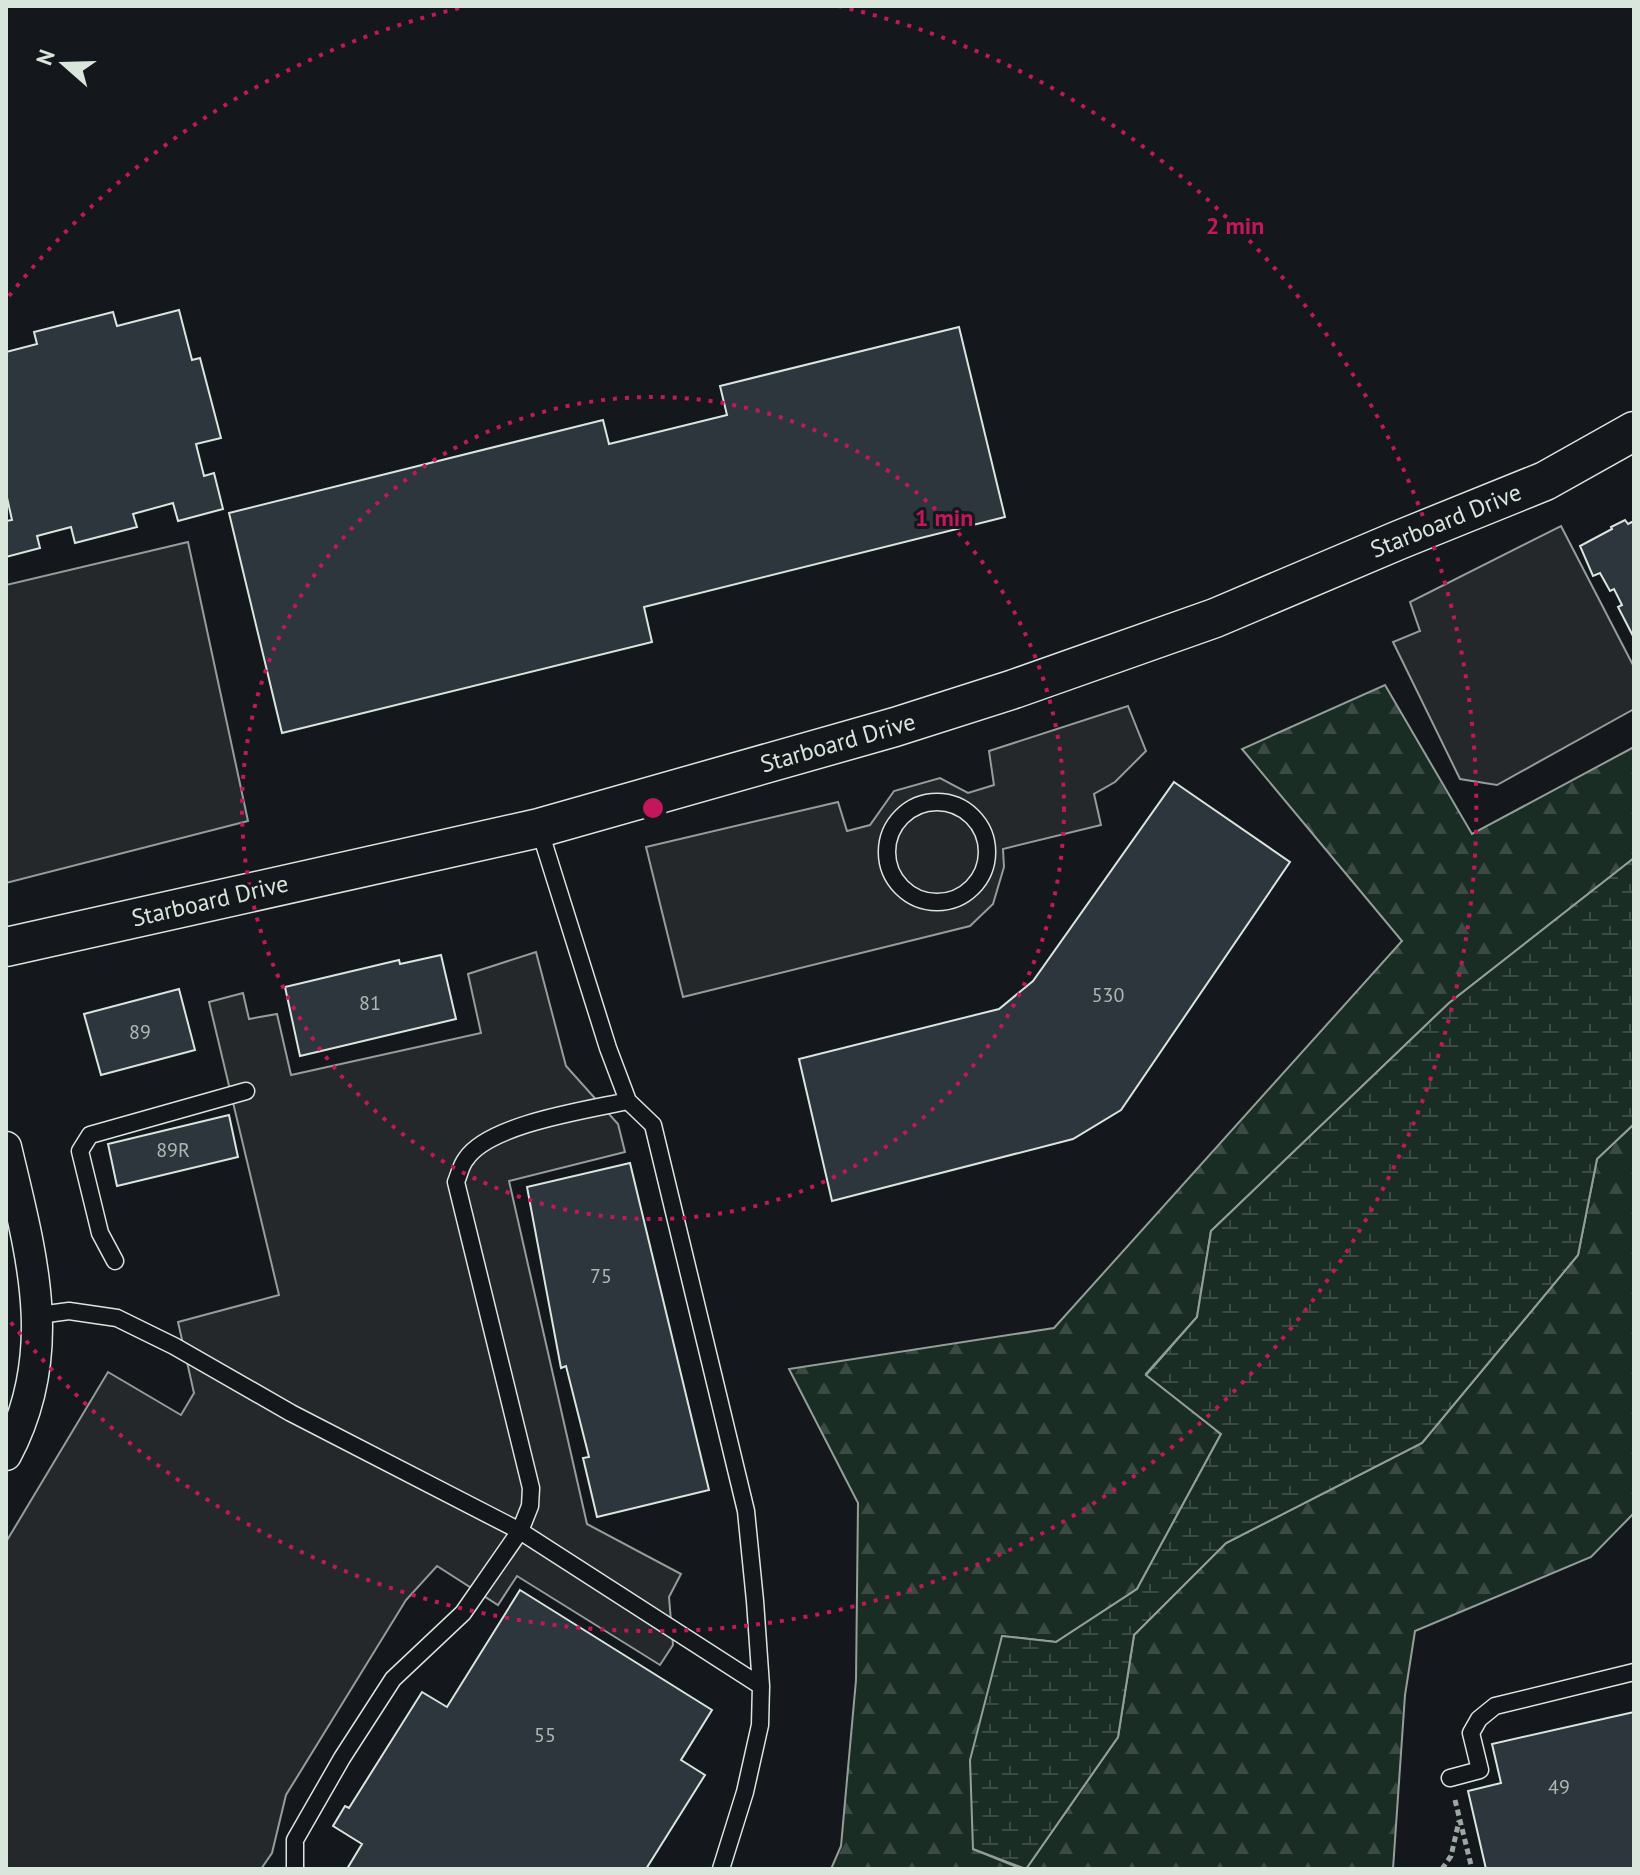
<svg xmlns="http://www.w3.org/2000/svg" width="1640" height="1875" font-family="'PT Sans',sans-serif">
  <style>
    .forest { fill: url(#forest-firs); stroke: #939e99; stroke-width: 2 }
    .wetland { fill: url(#wetland-marsh); stroke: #939e99; stroke-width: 2 }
    .parking { fill: #24282b; stroke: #939e99; stroke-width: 2 }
    .building { fill: #2c363c; stroke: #d8e6dc; stroke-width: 2 }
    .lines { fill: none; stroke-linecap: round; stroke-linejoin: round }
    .service-casing { stroke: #d8e6dc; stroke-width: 19 }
    .minor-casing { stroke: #d8e6dc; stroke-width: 33 }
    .tertiary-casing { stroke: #d8e6dc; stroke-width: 41 }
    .path { stroke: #9da8a2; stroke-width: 5; stroke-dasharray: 6 4; stroke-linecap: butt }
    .service { stroke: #14181c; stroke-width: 16 }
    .minor { stroke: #14181c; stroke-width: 30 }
    .tertiary { stroke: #14181c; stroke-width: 38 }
    .ring { fill: none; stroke: #c2185b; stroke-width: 4; stroke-dasharray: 4 8 }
    .labels { text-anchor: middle; stroke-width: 6; stroke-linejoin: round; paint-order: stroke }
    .number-label { font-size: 20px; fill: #adbab4 }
    .street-label { font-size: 24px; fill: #d8e6dc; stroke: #14181c }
    .centre { fill: #c2185b; stroke: #14181c; stroke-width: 4 }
    .ring-label { font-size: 24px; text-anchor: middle; font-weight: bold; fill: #c2185b; stroke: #14181c; stroke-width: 6; stroke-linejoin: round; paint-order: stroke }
  </style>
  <defs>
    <pattern id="forest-firs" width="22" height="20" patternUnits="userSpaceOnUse" patternTransform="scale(2)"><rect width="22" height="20" fill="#1a2d24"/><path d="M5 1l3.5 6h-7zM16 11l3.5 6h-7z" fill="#3b4b43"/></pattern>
    <pattern id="wetland-marsh" width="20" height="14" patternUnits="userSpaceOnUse" patternTransform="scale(2)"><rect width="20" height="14" fill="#1a2d24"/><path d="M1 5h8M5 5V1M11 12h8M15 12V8" fill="none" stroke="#3b4b43"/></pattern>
  </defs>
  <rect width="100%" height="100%" fill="#14181c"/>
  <path class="forest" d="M1385,685l87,149 162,-87v111l-185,145 -238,228 -14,86 -51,57 75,60 -84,155 -81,53 -54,-6 -29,213 49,20h-191l10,-23 15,-166 2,-177 -69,-134 265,-41 348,-387 -160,-192z
    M1634,1124v389l-43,44 -176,74 -10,64 -12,174h-367l92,-132 16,-102 92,-92 196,-100 156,-188 19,-96z"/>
  <path class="wetland" d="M1634,858v266l-37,35 -19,96 -156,188 -196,100 -92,92 -16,102 -92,132 -53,-20 -3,-89 32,-124 54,6 81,-53 84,-155 -75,-59 51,-58 14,-86 238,-228z"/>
  <path class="parking" d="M1561,526l73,141v42l-137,76 -37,-6 -67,-137 27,-11 -10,-29z
    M188,542l60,279 -242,62v-298z
    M1128,706l18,45 -31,31 -21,12 7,31 -98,24 1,18 -11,37 -23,22 -287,71 -37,-150 192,-45 9,29 23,-6 24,-34 46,-13 28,15 26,-8 -5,-34z
    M536,952l30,114 52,58 7,28 -116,29 78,343 94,50 -12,23 4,48 -13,20 -143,-89 -19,29 -61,-39 -31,34 -120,195 -14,58 -11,16h-255v-327l102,-170 73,43 13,-22 -16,-71 101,-27 -70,-293 34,-9 6,26 28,-5 14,61 190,-42 -13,-59z"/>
  <path class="building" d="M179,310l13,50 8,-2 21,80 -25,6 8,32 10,-3 9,36 -45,12 -5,-18 -40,11 4,13 -62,16 -4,-16 -34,9 3,12 -34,9v-36l6,-1 -6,-27v-141l31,-8 -3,-12 79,-20 4,14z
    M959,327l46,190 -361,90 8,35 -370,91 -53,-220 374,-93 6,24 118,-29 -7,-29z
    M1625,520l3,4 6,-3 -1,115 -15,-29 4,-2 -8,-16 -4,2 -10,-18 -7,3 -13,-30 32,-17 -1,-2z
    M1174,782l116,80 -169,248 -48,29 -241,62 -33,-142 200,-50 34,-28z
    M441,955l15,64 -156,37 -15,-69 114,-27 1,4z
    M179,989l16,61 -94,25 -17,-61z
    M229,1115l9,42 -121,29 -9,-42z
    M630,1163l79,327 -112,27 -14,-59 6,-1 -23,-91 -5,2 -34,-181z
    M520,1590l192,120 -31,50 24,15 -59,94h-299l15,-25 -29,-18 12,-20 4,2 73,-116 25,15z
    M1634,1712v157h-148l-18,-78 33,-8 -9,-39z"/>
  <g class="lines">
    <defs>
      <path id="service" d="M887 852a50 50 0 1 1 100 0a50 50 0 1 1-100 0Z
        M539,828l69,220 20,53 25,24 93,386 9,90 6,85 -1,39 -15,67 -24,77
        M115,1261l-15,-28 -20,-82 10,-16 156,-44
        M39,1315l30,-4 48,7 57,28 117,67 229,118 241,155
        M1450,1778l30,-8 -9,-37 8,-14 16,-13 139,-34
        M295,1869v-29l47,-82 51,-79 70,-66 57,-82 10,-25 1,-18 -75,-306c3,-7 5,-17 10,-23 23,-35 121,-49 162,-58"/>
      <path id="minor" d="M6,1147c25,106 55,205 0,308"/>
      <path id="tertiary" d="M6,947l533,-119 356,-101 119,-38 201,-71 184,-78 146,-59 89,-50"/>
    </defs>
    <use href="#service" class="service-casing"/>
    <use href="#minor" class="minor-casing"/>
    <use href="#tertiary" class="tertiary-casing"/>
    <path class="path" d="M1455,1800l17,69
      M1442,1869l9,-13 8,-35"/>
    <use href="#service" class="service"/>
    <use href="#minor" class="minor"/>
    <use href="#tertiary" class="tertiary"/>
  </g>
  <g class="ring">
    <circle cx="653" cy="808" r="411"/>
    <path d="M9 296A823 823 0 0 1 468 6M838 6A823 823 0 1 1 9 1320"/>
  </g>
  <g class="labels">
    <g class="number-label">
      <text x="1108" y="1002">530</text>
      <text x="370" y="1010">81</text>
      <text x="140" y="1039">89</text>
      <text x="173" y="1157">89R</text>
      <text x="601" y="1283">75</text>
      <text x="545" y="1742">55</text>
      <text x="1559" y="1794">49</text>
    </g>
    <g class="street-label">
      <text transform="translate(1446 521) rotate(-22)" y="8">Starboard Drive</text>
      <text transform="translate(838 743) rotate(-16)" y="8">Starboard Drive</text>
      <text transform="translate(210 901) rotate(-13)" y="8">Starboard Drive</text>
    </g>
  </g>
  <circle cx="653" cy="808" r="12" class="centre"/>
  <g class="ring-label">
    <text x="1235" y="234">2 min</text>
    <text x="944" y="526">1 min</text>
  </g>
  <rect width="1640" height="1875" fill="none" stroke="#d8e6dc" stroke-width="16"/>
  <g transform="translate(64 64) rotate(290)" stroke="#14181c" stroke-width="6" paint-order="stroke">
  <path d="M0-6L14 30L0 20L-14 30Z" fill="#d8e6dc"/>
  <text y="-12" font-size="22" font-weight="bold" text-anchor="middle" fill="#d8e6dc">N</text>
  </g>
</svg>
